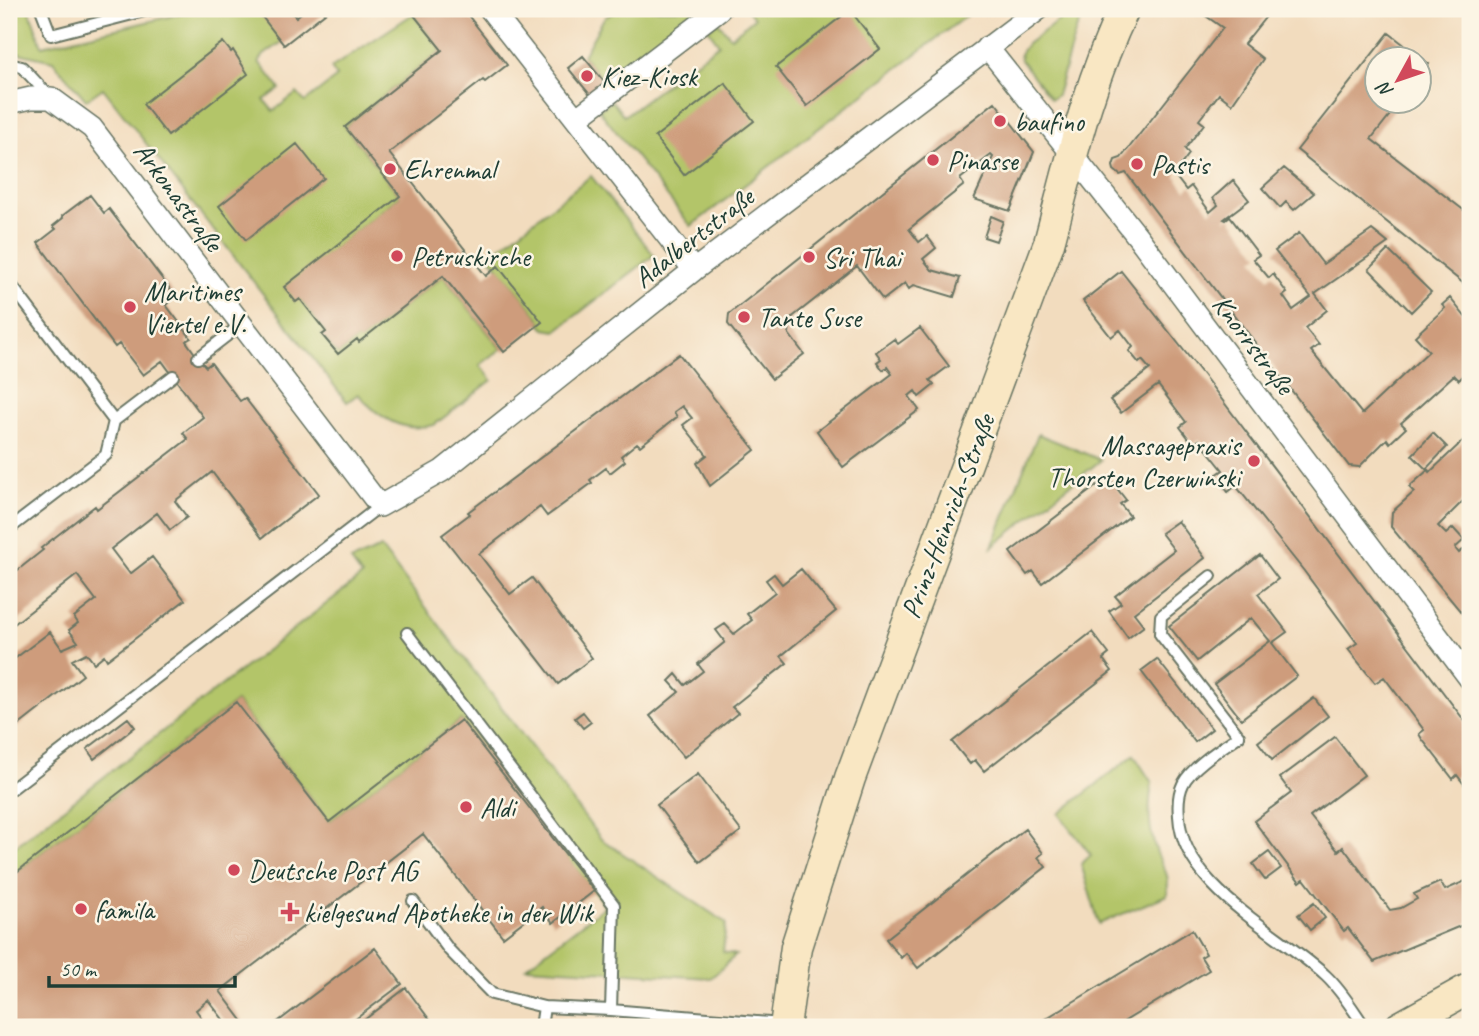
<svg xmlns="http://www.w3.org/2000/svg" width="1479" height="1036" font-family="Caveat,sans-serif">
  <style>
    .green { fill: #b3c569; stroke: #69814e; stroke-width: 2 }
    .building { fill: #ce9c7c }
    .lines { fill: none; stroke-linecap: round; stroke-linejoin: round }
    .lane-casing { stroke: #697564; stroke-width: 14 }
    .street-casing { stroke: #697564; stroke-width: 24 }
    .secondary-casing { stroke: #697564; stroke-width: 33 }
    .lane { stroke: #fff; stroke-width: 10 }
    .street { stroke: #fff; stroke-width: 21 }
    .secondary { stroke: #f9e7c3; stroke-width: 30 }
    .poi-dot { fill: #d1495b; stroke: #fcf5e5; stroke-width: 2.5 }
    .labels { text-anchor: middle; stroke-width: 5; stroke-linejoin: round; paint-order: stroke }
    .poi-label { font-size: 28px; fill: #1f3d34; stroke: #fcf5e5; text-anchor: start }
    .street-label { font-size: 28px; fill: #1f3d34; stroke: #fcf5e5 }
  </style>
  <rect width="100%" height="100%" fill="#fcf5e5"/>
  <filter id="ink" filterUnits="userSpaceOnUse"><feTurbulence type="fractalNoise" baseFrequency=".0143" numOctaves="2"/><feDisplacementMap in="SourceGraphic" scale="14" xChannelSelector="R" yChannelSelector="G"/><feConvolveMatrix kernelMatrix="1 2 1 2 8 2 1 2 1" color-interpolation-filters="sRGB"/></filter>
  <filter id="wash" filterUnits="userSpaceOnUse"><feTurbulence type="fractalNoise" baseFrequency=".00686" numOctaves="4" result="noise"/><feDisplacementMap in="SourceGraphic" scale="28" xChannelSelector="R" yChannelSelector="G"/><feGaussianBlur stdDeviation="1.57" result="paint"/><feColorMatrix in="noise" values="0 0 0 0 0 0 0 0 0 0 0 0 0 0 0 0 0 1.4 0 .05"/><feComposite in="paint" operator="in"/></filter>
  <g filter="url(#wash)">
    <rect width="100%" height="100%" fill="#f2dcbe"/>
    <path class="green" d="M9,9h20l13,37 144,-33v-4h142l-64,46 -5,7 21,27 -16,11 9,11 24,-18 8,9 32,-25 -6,-9 82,-54 29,36 -97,77 55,69 -115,92 15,11 26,33 -4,3 16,19 19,-15 3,2 83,-65 58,73 -21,16 12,15 -58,45c-32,9 -56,-8 -76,-31l-11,8 -244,-314 -17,12 -33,-39 -44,-10z
      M620,9h100l-108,83 -29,-36 21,-38z
      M747,9h228l-284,217 -92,-116 13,-9 12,15 95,-72 -11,-15 10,-7 13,15 23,-19z
      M1074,9h12l-10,21 -19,65 -6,4 -30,-39 -1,-6 7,-10z
      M591,176l63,79 -98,76 -11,-2 -5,-5 2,-2 -53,-66z
      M1038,434l63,26 -109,87z
      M381,548l220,291 125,84 -3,29 13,3 -25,23 -185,-11 79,-61 -144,-186 -132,102 -93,-120 -227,176v-27l353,-275 -11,-15z
      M1134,755l18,28c-4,26 -4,45 5,70 8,20 13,19 10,42l-68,29 -18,-60 10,-9 -32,-41z"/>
    <g id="blocks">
      <path class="building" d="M256,9h33l7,8 10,-8h24l-46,36z
        M420,9h43l44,56 -22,17 -2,-2 -94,73 97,123 12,-10 44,56 -38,30 -61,-76 -84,66 -2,-3 -19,15 -16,-19 4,-3 -26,-33 -4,3 -12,-15 116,-91 -55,-69 97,-77 -29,-36z
        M1196,9h76l-28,35 19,15 -31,45 -13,-10 -20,26 5,4 -19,25 4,5 -12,16 -1,7 10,13 5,-4 19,26 8,-7 -5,-7 20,-18 16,20 -25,19 2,1 4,-3 29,38 -6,4 16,19 4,-4 14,19 -4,3 10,14 18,-13 -36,-46 24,-18 24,31 49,-34 16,13 -73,51 12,16 -22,18 14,17 -8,6 51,63 67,-63 -14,-15 30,-28 -3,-3 8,-7 20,25v42l-6,5 2,3 -7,7 -5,-5 -53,48 5,5 -16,15 -3,-4 -28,28 -10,-1 -223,-293 -6,2 -6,-5 -1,-4 2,-6 6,-2 102,-130z
        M850,10l30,39 -73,57 -31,-39z
        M1389,33l40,31 -9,13v-17h-42v42h22l-29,37 99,76v59l-7,9 -166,-133z
        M223,42l8,10 2,-2 15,24 -80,62 -25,-32z
        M583,56l23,28 -15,12 -23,-28z
        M725,83l29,38 -70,54 -29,-38z
        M995,102l39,50 -24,59 -36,-12 19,-42 -2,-2 -31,24 4,6 -55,44 10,13 8,-6 9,12 -13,11 9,11 28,8 -6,19 -40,-12 -5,4 -4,-6 -22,17 -26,-34 -67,53 -1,15 15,20 -32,25 -44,-55 1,-10z
        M297,144l27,34 -78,62 -27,-34z
        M1284,168l30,25 -20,17 -8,-8 -6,6 -18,-20z
        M90,195l14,18 5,-4 67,88 -10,8 25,33 -5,3 12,17 8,9 5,-4 29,38 5,-3 74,96 -57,44 -50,-66 -37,29 12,16 -17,13 -13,-17 -46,36 19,25 22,-17 33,43 -78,60 -3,-5 -10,8 -8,-10 -14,7 11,15 -74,58v-70l41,-31 12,17 16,-7 -9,-12 9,-7 -4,-6 22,-17 -19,-25 -68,53v-51l34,-27 -2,-2 54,-42 2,3 91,-70 -5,-6 20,-16 -41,-56 -19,14 -24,-31 -4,3 -77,-104 18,-14 -3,-3 10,-8 -1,-2z
        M991,216l12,5 -7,20 -12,-4z
        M1388,250l43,42 -20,20 -42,-43z
        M1121,271l83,105 266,352v64l-13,-17 -4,4 -31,-40 -3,-5 5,-4 -40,-53 -9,6 -27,-34 9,-6 -53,-72 -68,-85 -8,6 -12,-17 7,-5 -24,-30 -6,4 -13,-17 6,-5 -28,-37 -37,28 -11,-13 40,-31 -8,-9 -3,3 -10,-12 4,-4 -13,-17 -9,7 -28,-36z
        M920,328l29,38 -19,14 4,5 -15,12 -4,-6 -6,5 10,14 -76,57 -26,-36 75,-57 -5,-7 -4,3 -6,-8 4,-3 -5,-7 18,-13 4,5z
        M679,354l76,96 -45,36 -13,-23 10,-8 -24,-30 9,-7 -10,-12 -8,6 3,5 -37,29 -3,-3 -16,13 4,5 -15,12 -4,-5 -16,12 2,3 -45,33 -7,-9 -61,47 31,40 22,-16 60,80 -34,26 -116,-149 28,-21 -2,-2z
        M1433,433l14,14 -21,22 -14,-14z
        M1470,434v60l-32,32 8,8 7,-6 11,12 -9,8 4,5 9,-7 2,4v73l-79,-96 1,-15 22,-20 -5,-5 19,-17 2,2z
        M1108,477l18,23 -6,4 10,12 -88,67 -9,-12 -6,4 -17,-23z
        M1178,521l27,37 -71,55 10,13 -16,12 -19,-27 12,-8 -6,-7 59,-46 -13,-17z
        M1260,555l18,24 -20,15 29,38 -15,11 25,33 -56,43 -27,-35 56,-43 -19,-23 -54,43 -28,-35z
        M801,569l35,42 -55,45 6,7 -55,44 6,6 -54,44 -34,-41 29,-24 -10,-11 7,-7 9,11 18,-14 -5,-7 27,-22 -9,-12 9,-6 9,10 18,-14 -5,-6 28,-22 -9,-12 8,-6 8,10z
        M1092,632l17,22 -6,5 9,12 -128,100 -9,-11 -5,4 -18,-22z
        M1157,659l55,70 -17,13 -54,-71z
        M1314,698l14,18 -56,44 -14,-18z
        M236,702l93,120 132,-102 133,171 -41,32 -11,-16 -39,30 -80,-103 -203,157 27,36h-18l-21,-27 -12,10 5,7 -13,10h-179v-149z
        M583,712l8,10 -8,6 -8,-10z
        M128,718l7,9 -41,32 -7,-10z
        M1335,737l29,38 -54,41 28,35 5,-4 47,63 11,-2 16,-9 -3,-5 26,-12 5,8 25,-11v43l-96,40 -26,-34 -4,3 -40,-52 -4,3 -46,-61 37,-28 -11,-15z
        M698,774l43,57 -41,31 -43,-57z
        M1025,829l18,24 -5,4 8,10 -128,101 -12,-15 -5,5 -15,-19z
        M1269,852l12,16 -16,12 -12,-16z
        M1314,903l11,15 -15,12 -12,-15z
        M1192,930l14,24 -5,3 8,13 -94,57h-72l-3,-5z
        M375,948l27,36 -57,43h-74z
        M406,988l29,39h-80z"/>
    </g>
  </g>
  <g filter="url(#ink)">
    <use href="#blocks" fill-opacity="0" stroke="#697564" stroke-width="2"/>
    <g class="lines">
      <defs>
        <path id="lane" d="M41,9l10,26 101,-26
          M9,64l13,3 29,31
          M9,282l105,139
          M198,358l44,-34
          M9,529l97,-74 8,-34 59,-45
          M1211,576l-50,40 -1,18 79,102c-16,11 -48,31 -56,48 -5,10 -5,22 -4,32 3,71 100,116 147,160 16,15 27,34 39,51
          M407,633l207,272 -3,105
          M9,791l371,-285
          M413,901l36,49 43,44 52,13 67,3 171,14
          M541,1027l3,-20"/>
        <path id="street" d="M490,9l204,261
          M987,47l151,190 332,442
          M9,103l22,-5h20l41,30 288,378 62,-35 252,-201 345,-261
          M577,118l143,-109"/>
        <path id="secondary" d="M785,1027l11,-80 54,-169 199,-535c21,-79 39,-160 75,-234
          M1400,1027l70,-39"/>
      </defs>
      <use href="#lane" class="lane-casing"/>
      <use href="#street" class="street-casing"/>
      <use href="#secondary" class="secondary-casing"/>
      <use href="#lane" class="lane"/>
      <use href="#street" class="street"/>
      <use href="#secondary" class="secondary"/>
    </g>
  </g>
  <g class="poi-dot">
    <circle cx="587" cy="76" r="7"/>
    <circle cx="1000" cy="121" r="7"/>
    <circle cx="933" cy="160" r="7"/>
    <circle cx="1137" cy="164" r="7"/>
    <circle cx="390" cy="169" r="7"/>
    <circle cx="397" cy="256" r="7"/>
    <circle cx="809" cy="257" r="7"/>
    <circle cx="130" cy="307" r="7"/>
    <circle cx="744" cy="317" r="7"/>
    <circle cx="1254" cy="461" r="7"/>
    <circle cx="466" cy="807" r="7"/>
    <circle cx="234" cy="870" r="7"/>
    <circle cx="81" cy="909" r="7"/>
    <path d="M286.5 901.5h7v7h7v7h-7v7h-7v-7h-7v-7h7z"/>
  </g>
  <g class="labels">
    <g class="poi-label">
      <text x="601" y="86">Kiez-Kiosk</text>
      <text x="1014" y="131">baufino</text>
      <text x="947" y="170">Pinasse</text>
      <text x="1151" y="174">Pastis</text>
      <text x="404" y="179">Ehrenmal</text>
      <text x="411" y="266">Petruskirche</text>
      <text x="823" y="267">Sri Thai</text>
      <text x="144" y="301">Maritimes<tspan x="144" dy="32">Viertel e.V.</tspan></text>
      <text x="758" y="327">Tante Suse</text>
      <text x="1240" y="455" text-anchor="end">Massagepraxis<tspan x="1240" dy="32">Thorsten Czerwinski</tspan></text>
      <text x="480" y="817">Aldi</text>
      <text x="248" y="880">Deutsche Post AG</text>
      <text x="95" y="919">famila</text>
      <text x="304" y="922">kielgesund Apotheke in der Wik</text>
    </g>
    <g class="street-label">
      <text transform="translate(179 196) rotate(53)" y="10">Arkonastraße</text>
      <text transform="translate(693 237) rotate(-38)" y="10">Adalbertstraße</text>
      <text transform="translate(1254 344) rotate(53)" y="10">Knorrstraße</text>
      <text transform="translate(947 516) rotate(-69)" y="10">Prinz-Heinrich-Straße</text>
    </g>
  </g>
  <rect width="1479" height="1036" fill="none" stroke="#fcf5e5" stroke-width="35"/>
  <g transform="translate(1398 80) rotate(230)"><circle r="33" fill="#fcf5e5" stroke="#a4ab9e" stroke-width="2"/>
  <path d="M0-5L12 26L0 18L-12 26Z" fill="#d1495b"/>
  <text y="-10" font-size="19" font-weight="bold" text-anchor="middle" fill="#1f3d34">N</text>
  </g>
  <path d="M49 976v10h186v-10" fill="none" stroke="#1f3d34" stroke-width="3.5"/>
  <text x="60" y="976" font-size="21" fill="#1f3d34" stroke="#fcf5e5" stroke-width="5" paint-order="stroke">50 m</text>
</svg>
